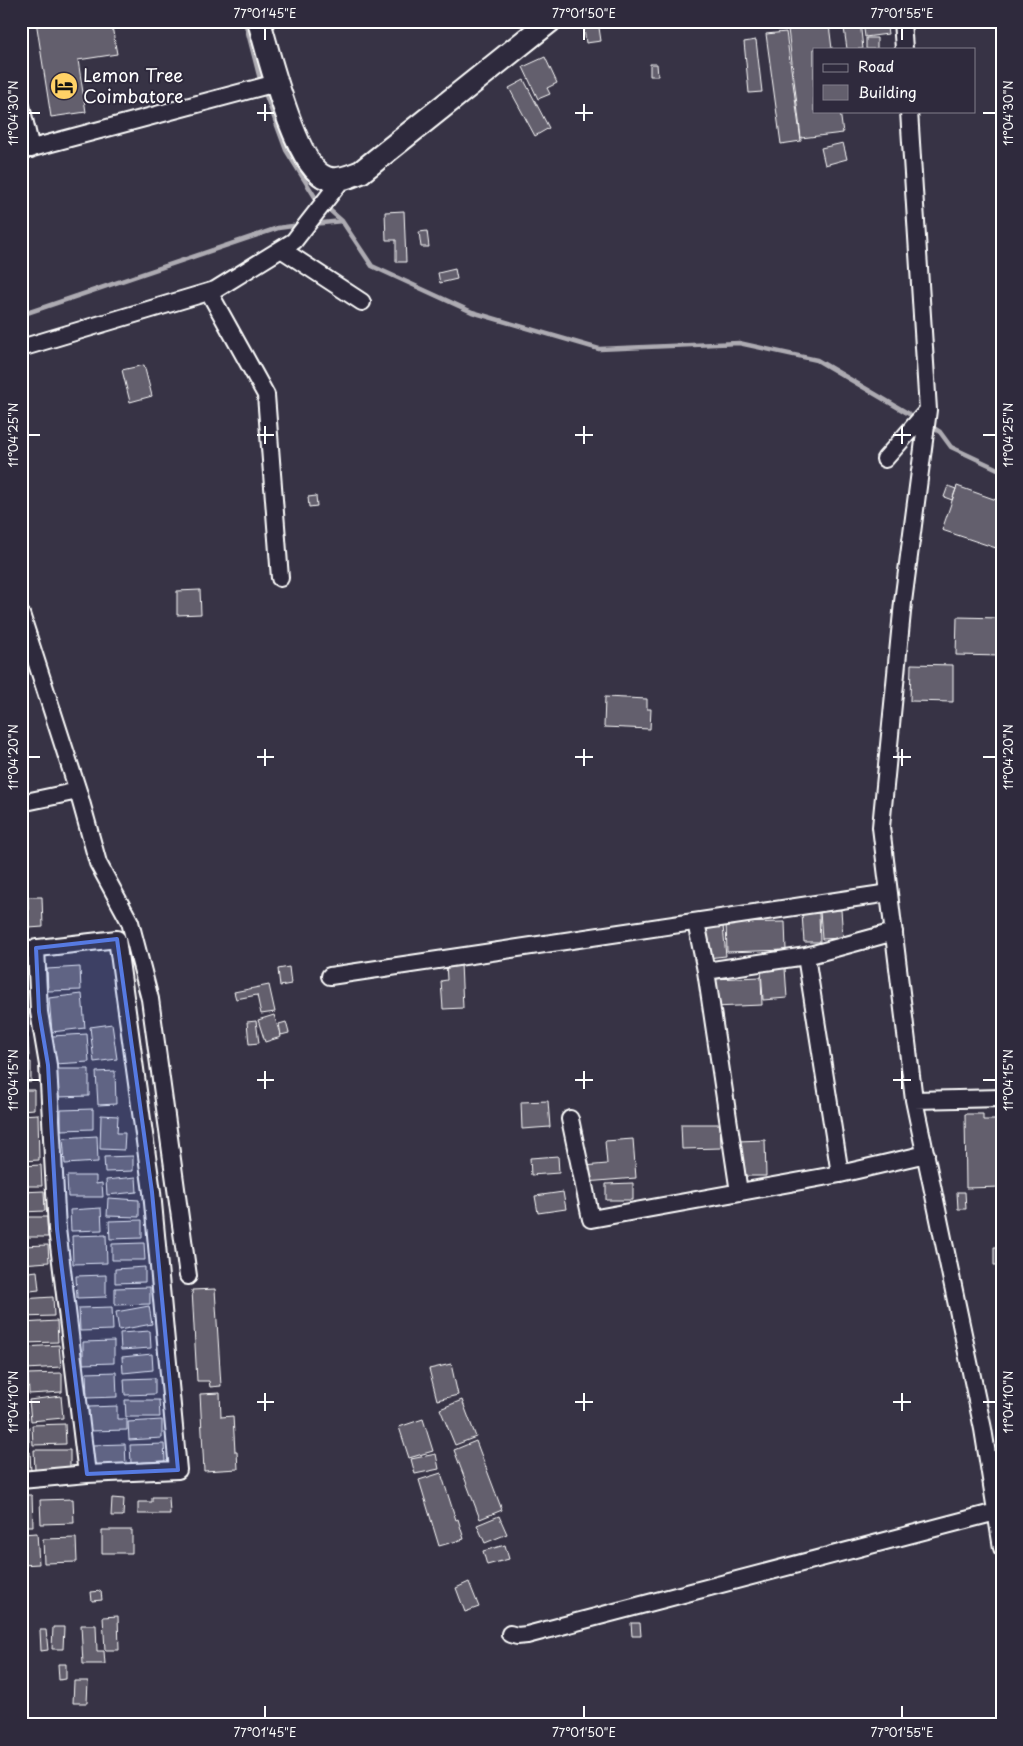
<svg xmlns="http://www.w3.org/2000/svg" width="1023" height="1746" font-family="'Playpen Sans',sans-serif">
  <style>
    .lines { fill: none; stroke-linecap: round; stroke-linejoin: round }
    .stream { stroke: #adabb2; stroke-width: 4.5 }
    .building { fill: #635f6d; stroke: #fff }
    .street-casing { stroke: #fff; stroke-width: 20 }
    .secondary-casing { stroke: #fff; stroke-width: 26 }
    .street { stroke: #2f2a3d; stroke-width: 16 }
    .secondary { stroke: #2f2a3d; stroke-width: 22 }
    .marked { fill: #567ae2; fill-opacity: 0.2; stroke: #567ae2; stroke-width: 4; stroke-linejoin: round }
    .ticks { fill: none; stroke: #fff; stroke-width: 2 }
    .labels { text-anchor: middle; stroke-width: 4; stroke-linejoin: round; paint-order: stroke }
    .poi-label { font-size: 18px; fill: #fff; stroke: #2f2a3d; text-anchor: start }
    .neatline { fill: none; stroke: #fff; stroke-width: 2 }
    .ticks-label { font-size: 12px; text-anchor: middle; fill: #fff }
  </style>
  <rect width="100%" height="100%" fill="#373345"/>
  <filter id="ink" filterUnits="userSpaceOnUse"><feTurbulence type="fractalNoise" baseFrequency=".02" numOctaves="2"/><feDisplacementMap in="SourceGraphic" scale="10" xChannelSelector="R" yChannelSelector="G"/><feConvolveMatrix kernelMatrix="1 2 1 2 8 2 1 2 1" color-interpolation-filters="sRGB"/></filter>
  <g filter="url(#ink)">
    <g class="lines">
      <path class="stream" d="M245,21l16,62
        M264,90l22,60 29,47 27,24
        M313,224l29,-3 30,45 100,46 127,37 140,-6 78,17 99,58
        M21,315l257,-87 22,-3
        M929,425l11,7 11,15 51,24"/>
    </g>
    <path class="building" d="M36,21h75l6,33 -39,6 8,52 -35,5z
      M598,21l3,20 -15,2 -3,-21z
      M710,21h38v1l-38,1z
      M843,21h17l3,28h-16z
      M863,21h23l2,13 -23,3z
      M829,25l3,24h-18v62h26l3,22 -42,5 -13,-109z
      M786,32l15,109 -20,3 -15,-110z
      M866,38h11v11h-11z
      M756,40l6,52 -13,1 -5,-51z
      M545,57l12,26 -10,5 3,6 -12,5 -15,-32z
      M650,64h7l1,12h-8z
      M524,80l25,48 -14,8 -26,-48z
      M843,143l4,16 -22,6 -4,-17z
      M404,211l2,51h-10v-22h-10l-1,-28z
      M427,231l2,16h-8l-2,-15z
      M455,269l2,10 -17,4 -2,-10z
      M144,365l8,31 -22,6 -8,-32z
      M948,486l8,3 -4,11 -8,-3z
      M957,486l45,16v28l-6,18 -54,-18z
      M316,496l1,10 -8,1 -1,-10z
      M200,590l1,24 -24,1v-24z
      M957,617l45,1v38l-46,-1z
      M911,664l42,1v37l-43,-1z
      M605,697l42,2v10h4l-1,20 -46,-2z
      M28,897h14l1,30 -14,1z
      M841,910l2,28 -21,1 -2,-28z
      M819,913l1,29h-16l-2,-28z
      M785,922l1,28 -59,2 -1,-29z
      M723,926l3,30 -19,2 -3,-30z
      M461,963l2,45 -20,1 -2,-28 6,-1 -1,-16z
      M80,967l1,23 -33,1 -1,-22z
      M289,967l2,17 -11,2 -2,-17z
      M785,968l2,30 -24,2 -2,-31z
      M761,977l1,28 -49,2 -1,-28z
      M269,985l6,27 -14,2 -4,-19 -21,4 -2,-7z
      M21,988h3l1,19h-4z
      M82,994l3,34 -33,4 -3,-34z
      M21,1013h7v20h-7z
      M274,1015l7,22 -16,5 -7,-22z
      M256,1021l3,22 -10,1 -2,-22z
      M286,1022l3,11 -8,2 -2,-11z
      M112,1024l5,35 -23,3 -4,-35z
      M87,1034l2,28 -35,2 -2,-28z
      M28,1038l1,20h-8v-19z
      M31,1062v20l-10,1v-20z
      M57,1069h32v27l-31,1z
      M115,1071l1,33 -18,1 -2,-33z
      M21,1090h13v19l-13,1z
      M548,1101l2,26 -28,2 -1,-27z
      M93,1109v20l-32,1v-20z
      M38,1114l1,46 -18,1v-46z
      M965,1114h18v6h19v67l-36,1z
      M101,1115l17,1 -1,17h8l-1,17 -24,-1z
      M681,1124h39l1,24 -39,1z
      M97,1136l1,26 -33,2 -2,-26z
      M633,1139l3,39 -51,4 -1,-16 23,-2 -2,-23z
      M765,1140l1,36h-28v-35z
      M133,1156v15l-28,1 -1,-15z
      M558,1156l1,17 -28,2 -1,-17z
      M41,1165l1,21h-21v-20z
      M67,1176h29v8l6,-1 1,14h-35z
      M136,1177l1,15 -30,3 -1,-15z
      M633,1183v17h-27v-16z
      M44,1191l1,20 -24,1v-20z
      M563,1192l3,17 -28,4 -3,-17z
      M957,1192h8l1,17h-8z
      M108,1198l31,2v17l-32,-1z
      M101,1208l1,22 -31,1 -1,-21z
      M21,1217h26l1,20h-27z
      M142,1220v18l-32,1 -1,-18z
      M106,1235l1,28 -34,1 -1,-28z
      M144,1243l1,17h-33v-16z
      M48,1245l1,17 -28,2v-18z
      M994,1247h8v18h-8z
      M145,1267v15l-30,1v-14z
      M37,1271l2,19 -18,2v-19z
      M106,1275v22l-29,1 -1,-22z
      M150,1287v17l-35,1v-17z
      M215,1289l6,97 -11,1 -1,-6h-12l-5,-91z
      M53,1297l1,19 -33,1v-18z
      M149,1306l3,18 -33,6 -3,-18z
      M112,1307l1,23 -33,1 -1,-23z
      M57,1321l1,21 -35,1 -1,-20z
      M150,1331l1,17 -30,2 -1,-17z
      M114,1341v22l-31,1v-22z
      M59,1345l2,22 -35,2 -2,-22z
      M152,1354l1,16 -30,3 -1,-16z
      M21,1363h2l1,33h-3z
      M451,1364l7,31 -21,5 -8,-31z
      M116,1372l1,25 -30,1 -1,-25z
      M62,1373v19l-33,2 -1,-20z
      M155,1378v16l-30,1 -1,-16z
      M220,1393l1,24 12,-1 2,36h2l1,17 -34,2 -4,-77z
      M61,1396l2,22 -32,3 -2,-21z
      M25,1399l3,20 -7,1v-20z
      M125,1400h34l1,17h-34z
      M462,1400l14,37 -21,8 -15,-36z
      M117,1406v13h10v11l-38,1v-24z
      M423,1419l10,32 -24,7 -10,-31z
      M162,1420v18l-33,2 -1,-18z
      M65,1424l1,20 -33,1 -1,-20z
      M21,1427h8v20h-8z
      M476,1441l26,69 -22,9 -26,-69z
      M125,1444l1,21h-33l-1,-20z
      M164,1444l1,17 -34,2 -1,-18z
      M34,1450h36v20h-35z
      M30,1452l1,20h-10v-19z
      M436,1454l3,15 -24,5 -4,-15z
      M441,1473l15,47 2,-1 6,20 -25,7 -20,-66z
      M21,1495h11l1,31h-12z
      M152,1497h17l1,17h-32v-12h14z
      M112,1498l12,1 -1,17h-12z
      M73,1499l1,24 -33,1 -1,-24z
      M499,1516l8,18 -22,9 -8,-18z
      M102,1530h30v23h-30z
      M37,1533l2,31 -18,1v-31z
      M76,1538l1,24 -33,1 -1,-24z
      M505,1545l4,14 -22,6 -4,-14z
      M469,1582l10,25 -14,5 -9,-24z
      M101,1591l1,9 -10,1 -1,-9z
      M118,1616l1,34h-14l-2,-33z
      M631,1623h9l1,13h-9z
      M81,1625h15l1,26h7l1,13h-22z
      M53,1627h11l-1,22h-11z
      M40,1630h6l2,20 -7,1z
      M58,1664h8v15l-7,1z
      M74,1681h14l-1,22h-14z"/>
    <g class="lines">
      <defs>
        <path id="street" d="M902,21l2,28
          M21,106l10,43
          M909,111l19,299 -25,192 -22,225 33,273 69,329 19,119
          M21,151l255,-68
          M281,249l81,53
          M209,292l57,103 14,183
          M21,348l194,-58 79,-49 49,-63
          M885,459l43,-49
          M21,614l57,177 20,72 32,59 20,77 38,277
          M21,803l57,-12
          M696,922l10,49 33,221
          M21,950l96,-11 35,253 26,278 -91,4
          M806,956l34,218
          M706,971l100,-15 88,-24
          M330,976l559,-83
          M914,1100l88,-2
          M570,1119l21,100 249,-45 86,-20
          M21,1480l66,-6 -30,-245 -9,-164 -9,-53 -3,-64
          M510,1634l7,2 10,-1 469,-123"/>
        <path id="secondary" d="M259,21c9,31 37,148 68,157 11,4 23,-2 34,-6l189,-151"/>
      </defs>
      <use href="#street" class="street-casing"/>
      <use href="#secondary" class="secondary-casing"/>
      <use href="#street" class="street"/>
      <use href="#secondary" class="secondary"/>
    </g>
  </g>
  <path class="marked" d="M117,939l35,253 26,278 -91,4 -30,-245 -9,-164 -9,-53 -3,-64z"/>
  <path class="ticks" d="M265,28v12M584,28v12M902,28v12M265,104v17M584,104v17M28,113h12M257,113h17M575,113h18M983,113h13M265,426v18M584,426v18M902,426v18M28,435h12M257,435h17M575,435h18M893,435h18M983,435h13M265,749v17M584,749v17M902,749v17M28,757h12M257,757h17M575,757h18M893,757h18M983,757h13M265,1071v18M584,1071v18M902,1071v18M28,1080h12M257,1080h17M575,1080h18M893,1080h18M983,1080h13M265,1393v18M584,1393v18M902,1393v18M28,1402h12M257,1402h17M575,1402h18M893,1402h18M983,1402h13M265,1706v12M584,1706v12M902,1706v12"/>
  <defs>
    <symbol id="hotel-disc" viewBox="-11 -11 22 22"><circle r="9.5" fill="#ffd166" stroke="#2f2a3d"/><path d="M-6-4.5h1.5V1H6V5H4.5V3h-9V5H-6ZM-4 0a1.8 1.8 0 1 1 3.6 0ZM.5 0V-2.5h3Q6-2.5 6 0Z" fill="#111"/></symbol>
  </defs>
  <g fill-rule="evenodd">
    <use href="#hotel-disc" x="48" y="70" width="32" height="32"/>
  </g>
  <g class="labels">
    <g class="poi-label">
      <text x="83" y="82">Lemon Tree<tspan x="83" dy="21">Coimbatore</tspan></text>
    </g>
  </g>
  <rect width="1023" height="1746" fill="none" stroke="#2f2a3d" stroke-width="55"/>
  <rect x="813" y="48" width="162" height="65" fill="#2f2a3d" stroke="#827f8b"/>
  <rect x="823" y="64" width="25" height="8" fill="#2f2a3d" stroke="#827f8b"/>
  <text x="858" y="72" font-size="15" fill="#ffffff">Road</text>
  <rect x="823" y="85" width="25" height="15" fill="#635f6d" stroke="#827f8b"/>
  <text x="858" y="98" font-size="15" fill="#ffffff">Building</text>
  <rect x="28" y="28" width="968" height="1690" class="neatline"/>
  <g class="ticks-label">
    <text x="265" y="18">77°01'45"E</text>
    <text x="584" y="18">77°01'50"E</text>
    <text x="902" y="18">77°01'55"E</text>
    <text transform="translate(14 113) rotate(-90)" y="4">11°04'30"N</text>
    <text transform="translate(1009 113) rotate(-90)" y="4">11°04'30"N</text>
    <text transform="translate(14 435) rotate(-90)" y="4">11°04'25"N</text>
    <text transform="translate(1009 435) rotate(-90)" y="4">11°04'25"N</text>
    <text transform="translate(14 757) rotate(-90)" y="4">11°04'20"N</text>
    <text transform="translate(1009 757) rotate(-90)" y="4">11°04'20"N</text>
    <text transform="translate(14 1080) rotate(-90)" y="4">11°04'15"N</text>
    <text transform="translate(1009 1080) rotate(-90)" y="4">11°04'15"N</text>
    <text transform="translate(14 1402) rotate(-90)" y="4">11°04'10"N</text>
    <text transform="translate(1009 1402) rotate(-90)" y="4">11°04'10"N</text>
    <text x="265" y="1737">77°01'45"E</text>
    <text x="584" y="1737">77°01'50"E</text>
    <text x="902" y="1737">77°01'55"E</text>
  </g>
</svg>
